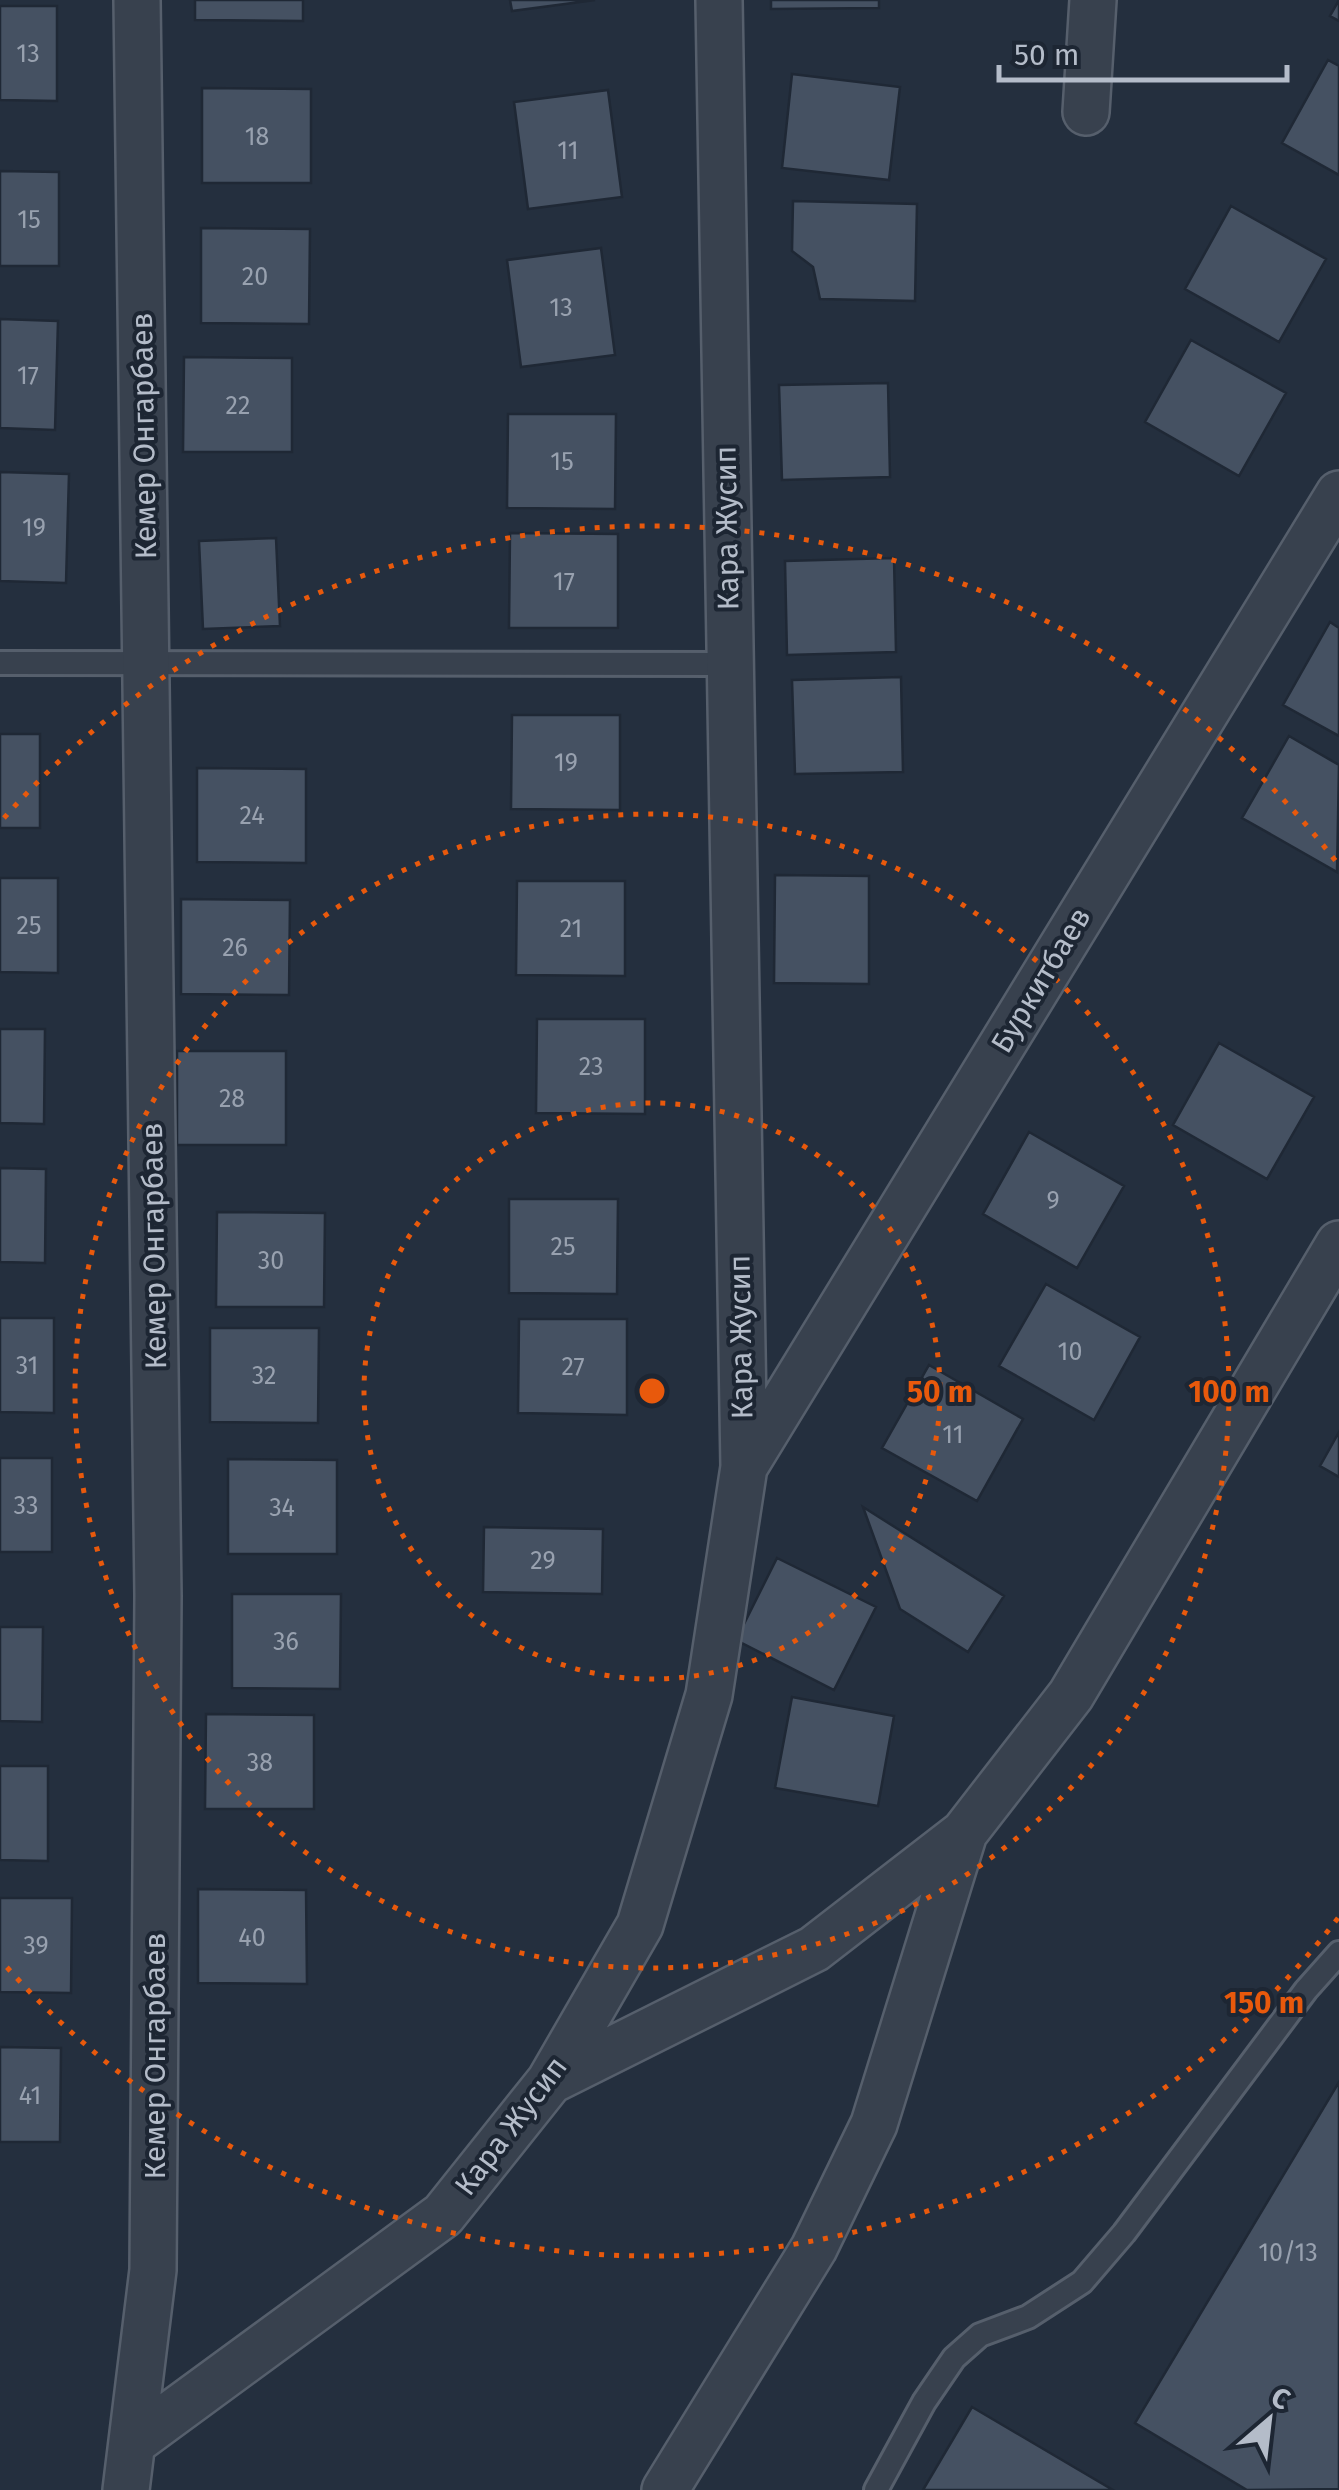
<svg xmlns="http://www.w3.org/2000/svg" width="1339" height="2490" font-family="'Fira Sans',sans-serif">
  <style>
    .building { fill: #455162; stroke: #1f2835; stroke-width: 2.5 }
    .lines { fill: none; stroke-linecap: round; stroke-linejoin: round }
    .service-casing { stroke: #565f6c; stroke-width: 28 }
    .minor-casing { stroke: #565f6c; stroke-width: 50 }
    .service { stroke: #38414e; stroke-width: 22 }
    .minor { stroke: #38414e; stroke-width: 45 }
    .ring { fill: none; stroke: #e8590c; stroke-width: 5; stroke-dasharray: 5 10 }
    .labels { text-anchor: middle; stroke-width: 8; stroke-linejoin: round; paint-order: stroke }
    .number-label { font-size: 25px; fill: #98a1af }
    .street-label { font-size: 30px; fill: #b4bcc9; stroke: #1d2633 }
    .centre { fill: #e8590c; stroke: #1d2633; stroke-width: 5 }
    .ring-label { font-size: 30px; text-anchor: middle; font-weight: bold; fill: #e8590c; stroke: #1d2633; stroke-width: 8; stroke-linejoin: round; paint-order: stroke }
  </style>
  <rect width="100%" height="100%" fill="#242f3e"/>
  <path class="building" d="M195,0h108v21l-108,-1z
    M510,0h85l-83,11z
    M771,0h108v8l-108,1z
    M1339,0v21l-9,-5z
    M0,6h57v95l-57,-1z
    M1328,60l11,6v109l-57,-32z
    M792,74l108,13 -11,93 -107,-12z
    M202,88l109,1v94h-109z
    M608,90l14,107 -94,12 -14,-107z
    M0,171l59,1v94h-59z
    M793,201l124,3 -2,97 -95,-2 -7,-32 -21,-16z
    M1231,206l95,53 -47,83 -94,-53z
    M201,228l109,1 -1,95 -108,-1z
    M601,248l14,107 -94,12 -14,-107z
    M0,319l58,2 -3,109 -55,-2z
    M1191,340l95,53 -47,83 -94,-54z
    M184,357l108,1v94h-109z
    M888,383l2,94 -108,3 -3,-95z
    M508,414h108l-1,95 -108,-1z
    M0,472l69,2 -3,109 -66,-2z
    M510,533l108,1v94h-109z
    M276,538l4,88 -77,3 -4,-88z
    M894,558l2,94 -109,3 -2,-94z
    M1330,622l9,6v108l-56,-31z
    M901,677l2,95 -108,2 -3,-94z
    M512,715h108v95l-109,-1z
    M0,734h40v94h-40z
    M1289,736l50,29 -2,107 -95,-54z
    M197,768l109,1v94l-109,-1z
    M775,875l94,1v108l-95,-1z
    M0,878h58v95l-58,-1z
    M517,881h108v95l-109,-1z
    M181,899l109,1 -1,95 -108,-1z
    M537,1019h108v95l-109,-1z
    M0,1029h45l-1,95 -44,-1z
    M1219,1043l95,54 -47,82 -94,-54z
    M177,1051h109v94h-109z
    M1029,1132l95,54 -47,82 -94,-54z
    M0,1168l46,1 -1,94 -45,-1z
    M509,1199h109l-1,95 -108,-1z
    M217,1212l108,1 -1,94h-108z
    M1046,1284l94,53 -46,83 -95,-54z
    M0,1318h54v95l-54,-1z
    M519,1319h108v96l-109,-2z
    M210,1328h109l-1,95 -108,-1z
    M929,1365l94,54 -46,82 -95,-53z
    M1339,1432v45l-19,-11z
    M0,1458h52v94h-52z
    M228,1459l109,1v94h-109z
    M863,1507l141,89 -36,56 -68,-43z
    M484,1527l119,2 -1,65 -119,-2z
    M777,1558l99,49 -42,83 -98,-50z
    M232,1594h109l-1,95 -108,-1z
    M0,1627h43l-1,95 -42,-1z
    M792,1697l102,19 -16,90 -103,-18z
    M206,1714l108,1v94h-109z
    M0,1766h48v95l-48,-1z
    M198,1889l108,1 1,94 -109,-1z
    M0,1898h72l-1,95 -71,-1z
    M0,2047l61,1 -1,94h-60z
    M1339,2082v407l-92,1 -112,-67z
    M972,2407l141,83h-190z"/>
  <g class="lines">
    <defs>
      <path id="service" d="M0,663l729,1
        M876,2490l48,-88 30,-44 26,-23 48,-18 54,-35 42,-49 182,-243 33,-37"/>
      <path id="minor" d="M1086,112l7,-112
        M744,1467l595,-973
        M550,2081l264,-132 150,-116 107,-138 268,-451
        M132,2443l311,-228 107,-134 90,-156 69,-230 35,-228 -25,-1467
        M126,2490l27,-220 5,-674 -21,-1596
        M665,2490l149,-242 60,-124 90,-291"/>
    </defs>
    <use href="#service" class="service-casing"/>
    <use href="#minor" class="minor-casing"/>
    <use href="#service" class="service"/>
    <use href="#minor" class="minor"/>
  </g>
  <g class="ring">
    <circle cx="652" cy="1391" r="288"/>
    <circle cx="652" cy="1391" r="577"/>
    <path d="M1338 1918A865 865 0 0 1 4 1964M4 818A865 865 0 0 1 1338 864"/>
  </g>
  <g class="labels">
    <g class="number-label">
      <text x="28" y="62">13</text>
      <text x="257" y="145">18</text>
      <text x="568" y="159">11</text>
      <text x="29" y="228">15</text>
      <text x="255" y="285">20</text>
      <text x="561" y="316">13</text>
      <text x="28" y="384">17</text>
      <text x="238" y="414">22</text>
      <text x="562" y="470">15</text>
      <text x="34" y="536">19</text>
      <text x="564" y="590">17</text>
      <text x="566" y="771">19</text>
      <text x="252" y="824">24</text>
      <text x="29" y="934">25</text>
      <text x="571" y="937">21</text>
      <text x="235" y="956">26</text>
      <text x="591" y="1075">23</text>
      <text x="232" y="1107">28</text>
      <text x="1053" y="1209">9</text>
      <text x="563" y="1255">25</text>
      <text x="271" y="1269">30</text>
      <text x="1070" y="1360">10</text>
      <text x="27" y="1374">31</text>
      <text x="573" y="1375">27</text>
      <text x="264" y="1384">32</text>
      <text x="953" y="1443">11</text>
      <text x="26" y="1514">33</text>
      <text x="282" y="1516">34</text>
      <text x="543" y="1569">29</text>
      <text x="286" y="1650">36</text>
      <text x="260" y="1771">38</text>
      <text x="252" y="1946">40</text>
      <text x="36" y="1954">39</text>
      <text x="30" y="2104">41</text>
      <text x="1288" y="2261">10/13</text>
    </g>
    <g class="street-label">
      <text transform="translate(144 436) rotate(-91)" y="10">Кемер Онгарбаев</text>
      <text transform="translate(727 528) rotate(-91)" y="10">Кара Жусип</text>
      <text transform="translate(1041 980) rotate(-59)" y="10">Буркитбаев</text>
      <text transform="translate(154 1246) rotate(-91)" y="10">Кемер Онгарбаев</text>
      <text transform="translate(741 1337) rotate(-91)" y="10">Кара Жусип</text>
      <text transform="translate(155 2056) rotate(-90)" y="10">Кемер Онгарбаев</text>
      <text transform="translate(511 2126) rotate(-53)" y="10">Кара Жусип</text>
    </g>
  </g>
  <circle cx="652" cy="1391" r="15" class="centre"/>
  <g class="ring-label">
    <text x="940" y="1402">50 m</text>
    <text x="1229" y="1402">100 m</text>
    <text x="1264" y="2013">150 m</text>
  </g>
  <g transform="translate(1269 2420) rotate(28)" stroke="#1d2633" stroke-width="8" paint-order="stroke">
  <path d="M0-8L18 38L0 25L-18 38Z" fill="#b4bcc9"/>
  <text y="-15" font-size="28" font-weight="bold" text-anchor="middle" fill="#b4bcc9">С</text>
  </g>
  <path d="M999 65v15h288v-15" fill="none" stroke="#b4bcc9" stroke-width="5"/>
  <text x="1014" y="65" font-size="30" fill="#b4bcc9" stroke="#1d2633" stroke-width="8" paint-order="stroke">50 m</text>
</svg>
